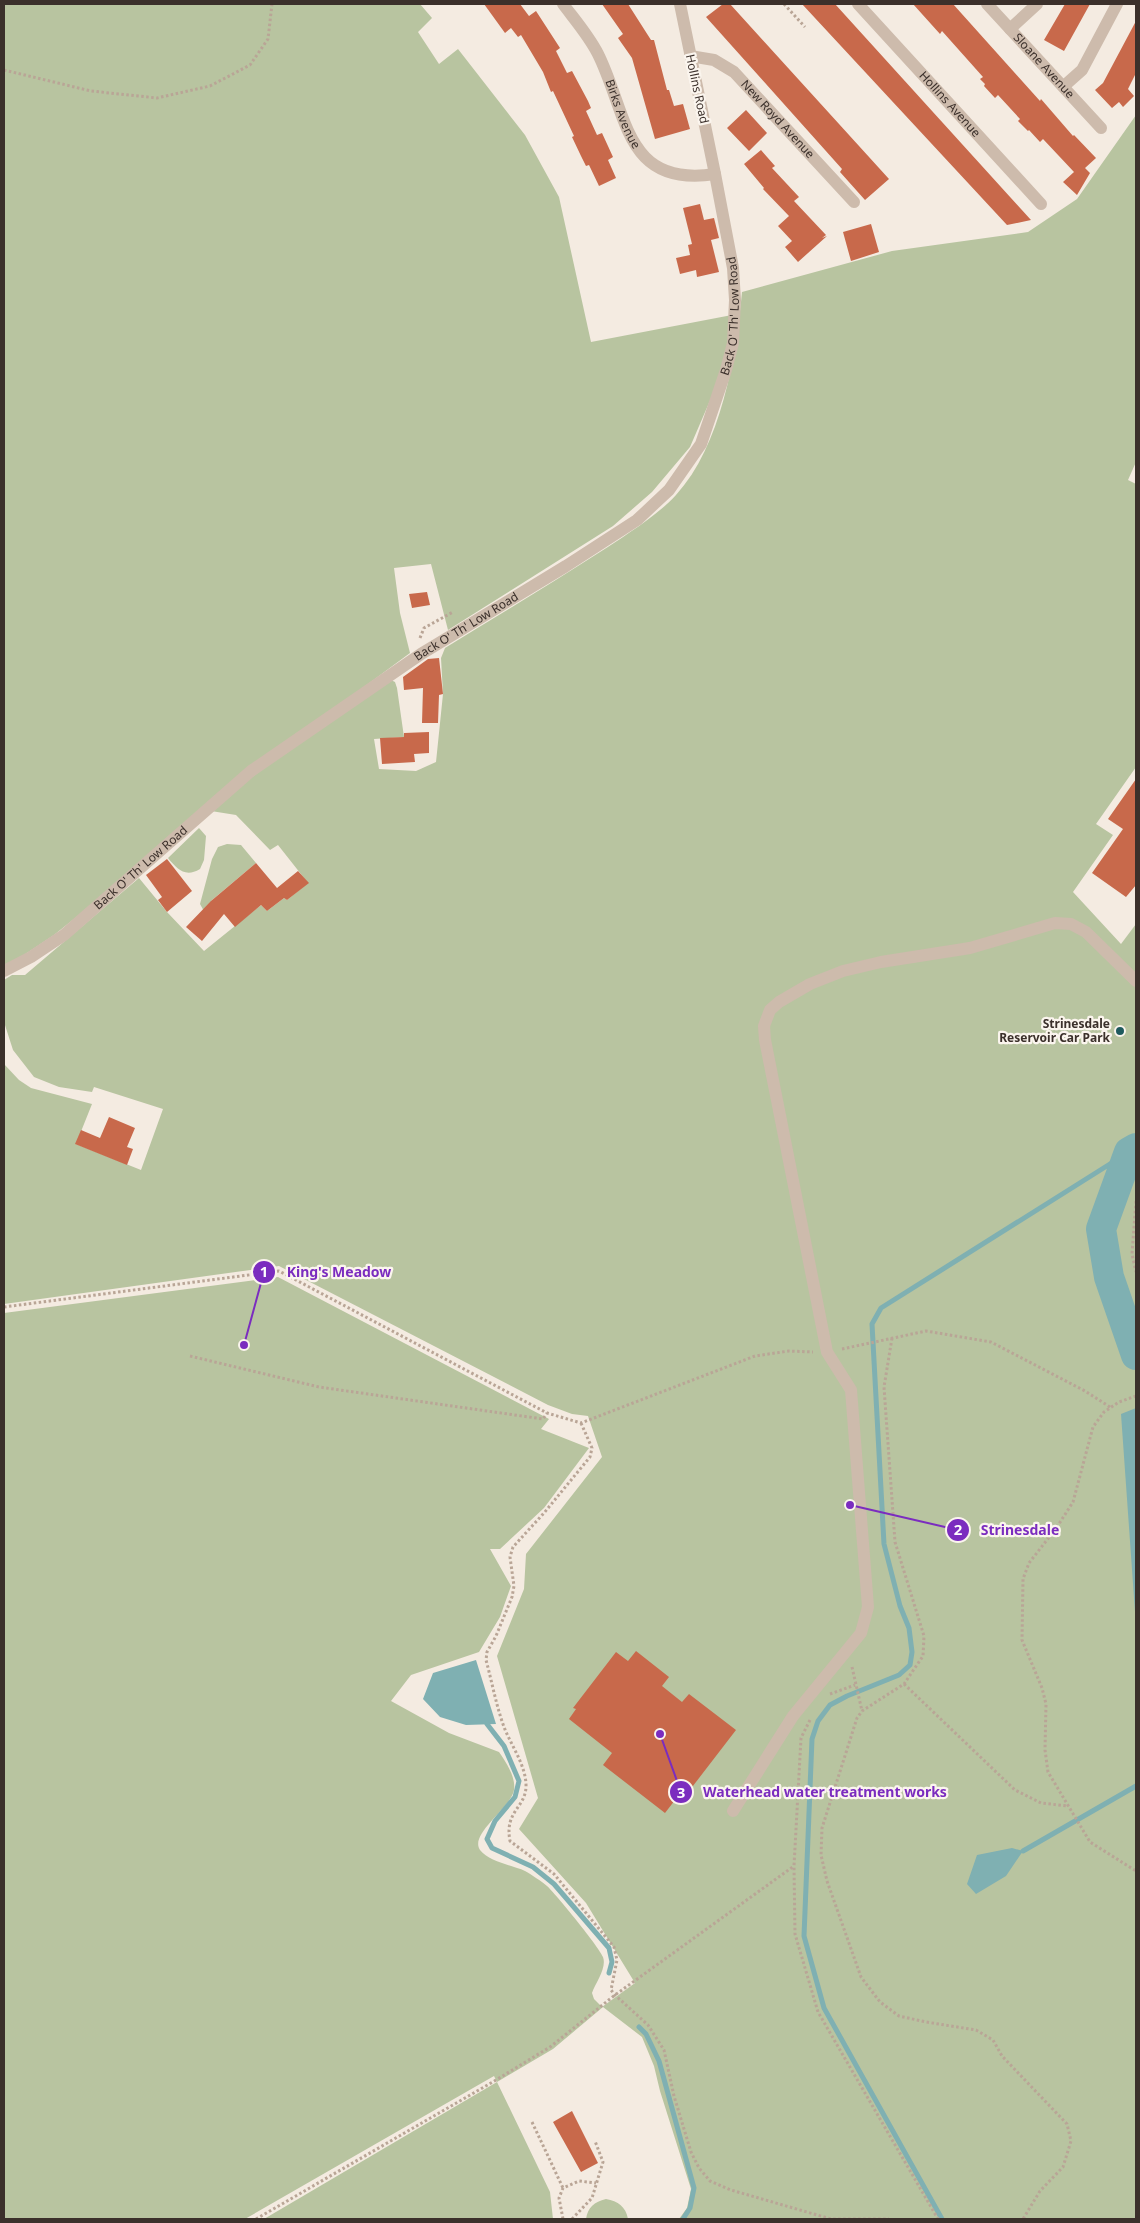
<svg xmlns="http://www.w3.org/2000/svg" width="1140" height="2223" font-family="'Noto Sans',sans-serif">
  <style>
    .green { fill: #b8c4a0 }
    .water { fill: #7fb0b2 }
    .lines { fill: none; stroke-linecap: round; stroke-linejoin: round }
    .stream { stroke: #7fb0b2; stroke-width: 5 }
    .river { stroke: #7fb0b2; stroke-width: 30 }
    .building { fill: #c8694b }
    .path { stroke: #b9a596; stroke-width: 3; stroke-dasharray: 2.5 2.5; stroke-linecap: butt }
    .minor { stroke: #cdbbac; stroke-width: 12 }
    .poi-dot { fill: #1f5a5e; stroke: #fbf5ee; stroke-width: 2 }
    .labels { text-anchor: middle; stroke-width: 4.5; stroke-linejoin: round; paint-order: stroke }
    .street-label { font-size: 12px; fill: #3b302b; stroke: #fbf5ee }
    .poi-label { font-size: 12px; font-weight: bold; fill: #3b302b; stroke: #fbf5ee; text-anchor: end }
    .leader { fill: none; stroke: #7b2cbf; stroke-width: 2 }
    .callout-dot { fill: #7b2cbf; stroke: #fbf5ee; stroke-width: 2 }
    .mark-label { font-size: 15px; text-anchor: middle; font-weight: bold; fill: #fff }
    .callout-label { font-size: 14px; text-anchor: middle; font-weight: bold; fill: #7b2cbf; stroke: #fbf5ee; stroke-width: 4.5; stroke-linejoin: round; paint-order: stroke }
  </style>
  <rect width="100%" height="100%" fill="#f4ebe1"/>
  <path class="green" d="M4,4h416l12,14 -14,14 21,32 19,-15 67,86 34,62 32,145 141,-27 -5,34 -12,40 -25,58 -38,45 -39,34 -165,104 -17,-66 -37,4 6,45 10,40 -69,51 -287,231 -36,24 -14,6z
    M1136,115v347l-8,18 8,4v283l-40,57 17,11 -40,57 48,52 15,-20v1295h-457l8,-11 4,-19 -31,-98 -6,-25 -12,-29 -39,-30 -50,42 -56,33 53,110 3,27h-289l233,-137 -3,-6 -249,143h-241v-906l274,-36 271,142 -8,10 48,19 -45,60 -44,41h-10l21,37 -11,31 -21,35 -68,23 -20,26 58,32 50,19c7,10 17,25 15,38 -3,18 -45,44 -34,60 9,12 32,15 45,21 7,4 16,10 22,15 8,7 53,62 56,71 4,11 -7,25 -11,36l2,6 8,8 33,-24 -49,-80 -67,-74 19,-31 -41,-142 27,-67 2,-35 76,-97 -14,-41 -16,-2 -24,-9 -269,-139 -275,38v-240l15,16 12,8 61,16 -16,40 65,26 22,-61 -69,-22 -2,5 -33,-5 -25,-10 -21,-27 -9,-28v-42l8,-5h13l114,-97 28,34 37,39 57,-46 6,6 17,-13 3,2 21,-17 -30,-38 -8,5 -34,-35 -25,-4c55,-49 119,-89 180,-131l4,2 2,6 7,49 -30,2 5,30 37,2 20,-9 7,-68 -2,-36 4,-10c52,-32 104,-63 155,-96 23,-15 58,-37 76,-57 45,-49 60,-138 66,-203l150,-41 136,-19 49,-33z
    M199,828l7,8 -2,24 -4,9c-15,9 -23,0 -32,-11z
    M227,844l14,1 15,18 -44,37 -7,13 -5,-9 12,-45 6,-12z
    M606,2199c12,2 20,8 22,20h-42c2,-12 8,-17 20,-20z"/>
  <path class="water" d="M1136,1408v218l-15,-212z
    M476,1660l20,64 -30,1 -26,-8 -17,-18 10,-26z
    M1012,1848l11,3 -17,25 -30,18 -9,-10 10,-29z"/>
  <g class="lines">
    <path class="stream" d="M487,1724l17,22 15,35 -4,16 -20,24 -8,18 5,9 41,19 21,17 55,64 3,14 -3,11
      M1023,1851l113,-65
      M639,2027l7,7 13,27 35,127 -4,20 -7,11
      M942,2219l-118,-211 -20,-72 8,-197 6,-18 12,-16 17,-9 52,-21 11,-10 2,-13 -3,-24 -9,-22 -16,-62 -12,-220 9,-16 248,-156"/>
    <path class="river" d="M1136,1148l-7,4 -28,77 8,48 27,78"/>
  </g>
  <path class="building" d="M484,4h36l9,12 7,-5 24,37 -4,3 11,22 5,-2 16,30 3,7 -5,3 11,24 5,-2 11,24 -5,3 8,18 -17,8 -10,-21 -3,1 -5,-10 -9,-19 2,-1 -21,-45 -2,1 -8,-20 -22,-37 -3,2 -7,-9 -6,5z
    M602,4h26l23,36h3l13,50h2l5,16 9,-2 7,25 -35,10 -23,-81 -14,-20 5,-4z
    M723,4h7l159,175 -24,21 -25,-28 2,-3 -136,-152z
    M802,4h33l196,216 -24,5z
    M913,4h40l87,97 1,-2 32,37 1,-1 22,23 -11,10 5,5 -13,22 -14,-13 11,-10 -31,-33 -3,3 -11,-12 -1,1 -10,-10 2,-2 -22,-24 -3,3 -11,-12 1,-2 -5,-5 3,-2 -41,-46 -2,3z
    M1065,4h25l-26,47 -20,-11z
    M1136,21v52l-8,16 6,7 -11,11 -4,-5 -7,6 -17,-18 8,-7z
    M746,110l21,23 -18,18 -22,-23z
    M761,150l14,16 -3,2 27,29 -5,4 32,34 -4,3 5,-2 -29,26 -13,-15 7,-6 -14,-15 11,-10 -26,-27 1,-1 -20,-24z
    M700,204l4,16 10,-2 5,20 -8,2 8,32 -22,5 -1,-7 -16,4 -4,-16 14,-3 -2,-10 4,-1 -9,-36z
    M871,224l8,28 -28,9 -8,-29z
    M427,592l3,13 -18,3 -3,-14z
    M439,658l4,36 -4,1 -1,28h-16l1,-35 -19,2 -1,-13 25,-18z
    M429,732v21l-15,1 1,8 -33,2 -2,-26 24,-1v-4z
    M1136,779v106l-10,12 -34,-24 31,-44 -15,-10z
    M167,859l25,32 -25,21 -9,-12 4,-3 -16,-22z
    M256,863l21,25 21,-17 11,12 -22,17 -3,-2 -17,13 -6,-6 -26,22 -11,-13 -22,27 -16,-14 25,-26z
    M109,1117l26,11 -8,19 6,2 -6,16 -52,-21 6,-14 19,8z
    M636,1651l33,26 -7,9 20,16 7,-8 47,36 -50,65 -4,-4 -17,22 -62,-48 9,-12 -43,-34 7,-10 -3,-1 43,-56 12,9z
    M572,2111l26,52 -17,9 -28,-50z"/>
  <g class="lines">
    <path class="path" d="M784,4l21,23
      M4,70l87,21 66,7 53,-12 40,-21 18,-26 4,-35
      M420,638l4,-10 29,-16
      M1136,1201l-4,53 4,18
      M4,1307l275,-36 268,142 34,10 174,-67 34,-5 24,1
      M892,1338l-8,49 11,155 29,94 -1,20 -19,28 -42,27 -5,7 -35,110 -1,27 6,26 34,96 19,25 19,14 27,6 50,8 17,10 9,16 65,68 4,17 -8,26 -23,24 -17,28
      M842,1349l84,-18 65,11 94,49 25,16
      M190,1356l129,31 224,32 4,-6
      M1136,1396l-17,6 -15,10 -11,15 -20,75 -16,25 -28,36 -6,16 -1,61 20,48 4,16 -1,46 3,22 42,70 46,29
      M581,1423l11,25 -2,9 -46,56 -31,34 -3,10 4,29 -2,11 -16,39 -9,16 -1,8c6,22 10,45 18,67 7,18 21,37 22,57 1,24 -22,26 -16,57l44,33 60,73 3,13 -6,30 4,5 33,30 16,25 10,46 17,56 8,16 11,13 21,9 100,29h58
      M852,1667l10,44
      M904,1684l111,106 26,13 27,3
      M830,1694l25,-9
      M810,1720l-9,18 -7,128 1,68 23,78 120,207
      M532,2122l31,66
      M256,2219l240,-139 54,-33 65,-52 179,-129
      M563,2219l-4,-21 4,-10 16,-7 17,2
      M572,2219l20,-21 11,-36 -8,-21"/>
    <g class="minor">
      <path id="s1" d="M563,4c12,16 26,32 35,50 30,60 26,134 117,120"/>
      <path id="s2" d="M858,4l183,200"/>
      <path id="s3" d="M987,4l114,124"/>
      <path d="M1010,29l27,-25"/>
      <path id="s4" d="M690,56l24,4 20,12 120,130"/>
      <path d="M1064,86l18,-16 35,-66"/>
      <path id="s5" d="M4,971l27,-14 33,-22 187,-164 170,-117 145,-88 71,-46 32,-30 32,-46 25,-74 7,-27 2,-43 -2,-32 -18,-94 -35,-170"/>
      <path d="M733,1811l60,-95 68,-83 7,-26 -17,-217 -24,-38 -62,-312 -1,-14 6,-16 9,-8 31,-18 33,-13 38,-9 89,-14 85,-25 16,1 15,8 50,49"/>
    </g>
  </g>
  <circle class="poi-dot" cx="1120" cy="1031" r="5"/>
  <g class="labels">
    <g class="street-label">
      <text dy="4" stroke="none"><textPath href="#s3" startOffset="84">Sloane Avenue</textPath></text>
      <text transform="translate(697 89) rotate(78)" y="4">Hollins Road</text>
      <text dy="4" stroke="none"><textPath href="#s2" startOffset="136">Hollins Avenue</textPath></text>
      <text dy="4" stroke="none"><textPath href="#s1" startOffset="126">Birks Avenue</textPath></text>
      <text dy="4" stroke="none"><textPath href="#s4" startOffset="112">New Royd Avenue</textPath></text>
      <text dy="4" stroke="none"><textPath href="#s5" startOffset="1012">Back O' Th' Low Road</textPath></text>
      <text dy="4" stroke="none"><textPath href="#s5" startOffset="578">Back O' Th' Low Road</textPath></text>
      <text dy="4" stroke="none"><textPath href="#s5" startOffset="172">Back O' Th' Low Road</textPath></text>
    </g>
    <g class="poi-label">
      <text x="1110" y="1028">Strinesdale<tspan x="1110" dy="14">Reservoir Car Park</tspan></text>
    </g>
  </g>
  <path class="leader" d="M244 1345L264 1272M850 1505L958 1530M660 1734L681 1792"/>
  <g class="callout-dot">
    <circle cx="244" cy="1345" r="5"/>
    <circle cx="850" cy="1505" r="5"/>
    <circle cx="660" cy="1734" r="5"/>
    <circle cx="264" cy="1272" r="12"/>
    <circle cx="958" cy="1530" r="12"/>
    <circle cx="681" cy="1792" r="12"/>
  </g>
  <g class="mark-label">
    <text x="264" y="1277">1</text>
    <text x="958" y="1535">2</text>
    <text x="681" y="1798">3</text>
  </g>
  <g class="callout-label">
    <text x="339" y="1277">King's Meadow</text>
    <text x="1020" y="1535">Strinesdale</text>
    <text x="825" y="1797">Waterhead water treatment works</text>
  </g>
  <rect width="1140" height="2223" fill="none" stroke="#3b302b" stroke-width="10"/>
</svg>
